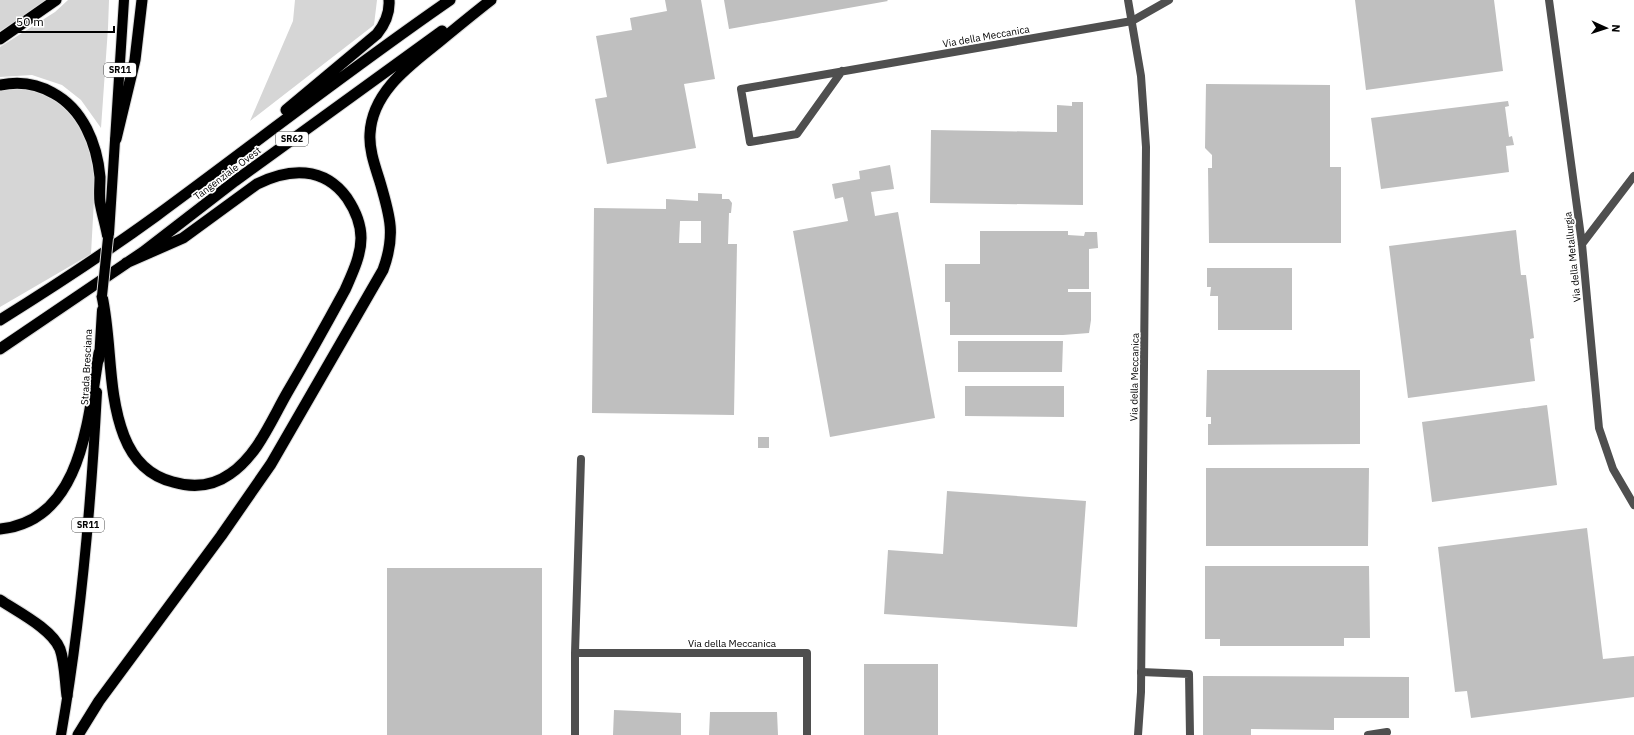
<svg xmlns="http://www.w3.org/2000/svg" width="1634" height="735" font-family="'IBM Plex Sans',sans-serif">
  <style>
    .green { fill: #d6d6d6 }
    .building { fill: #bfbfbf; fill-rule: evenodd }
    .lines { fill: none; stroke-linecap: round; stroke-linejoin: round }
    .primary-casing { stroke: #dbdbdb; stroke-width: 12 }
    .trunk-casing { stroke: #dbdbdb; stroke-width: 13 }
    .service { stroke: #4f4f4f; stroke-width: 8 }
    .minor { stroke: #4f4f4f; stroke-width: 8 }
    .tertiary { stroke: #4f4f4f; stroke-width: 8 }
    .primary { stroke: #000; stroke-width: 10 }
    .trunk { stroke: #000; stroke-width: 11 }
    .primary-bridge-casing { stroke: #dbdbdb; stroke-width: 12; stroke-linecap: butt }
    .primary-bridge { stroke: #000; stroke-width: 10 }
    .labels { text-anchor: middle; stroke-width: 3.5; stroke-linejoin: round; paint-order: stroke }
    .shield { fill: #fff; stroke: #4c4c4c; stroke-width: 1 }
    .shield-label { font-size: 9px; font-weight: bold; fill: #000 }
    .street-label { font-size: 10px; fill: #000; stroke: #fff }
  </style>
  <rect width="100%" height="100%" fill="#fff"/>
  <path class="green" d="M0,0h48l-48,31z
    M68,0h41l-1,28 -7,100 -20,-28 -19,-15 -30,-10 -32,2v-30l55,-35z
    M295,0h82l-3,25 -124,96 43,-100z
    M25,87l18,5 17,9 17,19 11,24 7,37 -4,73 -91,53v-217z"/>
  <path class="building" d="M665,0h36l14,79 -31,5 12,64 -89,16 -12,-65 12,-2 -11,-61 36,-6 -2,-12 37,-7z
    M724,0h163l1,1 -159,28z
    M1355,0h139l9,71 -137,19z
    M1206,84l124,1v82h11v76h-132l-1,-75h4v-13l-7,-7z
    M1508,101l1,5 -4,1 4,30 3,-1 2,9 -8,1 3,26 -128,17 -10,-71z
    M1072,102h11v103l-153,-2 1,-73 126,2v-27l15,1z
    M890,165l4,24 -23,3 4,24 23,-4 37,206 -105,19 -37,-206 55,-10 -5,-24 -8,2 -3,-15 28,-5 -1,-8z
    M698,193l24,1v5h7l3,4 -1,10h-2l-1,31h9l-3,171 -142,-2 2,-205 72,1v-10l32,2zM680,221h21v22h-22z
    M1516,230l5,45h5l8,63 -4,1 5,42 -127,17 -19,-152z
    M980,231h88v4l16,1 1,-4h12l1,16 -9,1v40h-21v3h23v28l-2,13 -26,2h-113v-33h-5v-38h35z
    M1207,268h85v62h-74v-34h-8l1,-9h-4z
    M958,341h105l-1,31h-104z
    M1207,370h153v74l-152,1v-21h3v-7h-5z
    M965,386h99v31l-99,-1z
    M1547,405l10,80 -125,17 -10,-80z
    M758,437h11v11h-11z
    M1206,468h163l-1,78h-162z
    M947,491l139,10 -9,126 -193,-13 4,-64 55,4z
    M1587,528l16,131 31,-3v41l-163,21 -4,-27 -12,1 -17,-145z
    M1205,566h164l1,72h-26v8h-124v-7h-15z
    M387,568h155v167h-155z
    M864,664h74v71h-74z
    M1203,676l206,1v41h-75v12l-83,-1v6h-48z
    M614,710l67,3v22h-68z
    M710,712h67l1,23h-69z"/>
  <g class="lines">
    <defs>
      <path id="primary" d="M109,234l15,-234
        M99,360l3,-50
        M61,735c20,-114 30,-228 36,-343"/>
      <path id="trunk" d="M0,39l56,-39
        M0,85c19,-4 36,-2 53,8 30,16 44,51 47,84 0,9 -1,17 0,25 2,12 6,24 8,36
        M286,110l91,-76c8,-10 13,-21 12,-34
        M116,139l19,-79 7,-60
        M102,296c10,46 5,96 22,140 9,23 25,40 49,46 20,6 40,4 57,-8 27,-18 41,-53 57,-81 20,-34 39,-68 58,-103 7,-16 16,-34 16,-52 0,-15 -6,-28 -14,-40 -23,-32 -58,-30 -90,-14l-74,54 -57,25
        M0,320c53,-33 105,-67 156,-104 98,-72 194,-147 294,-216
        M0,349l143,-97 92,-71 207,-150
        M0,529c83,-8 88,-112 99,-176
        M0,600c18,12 52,29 60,49 5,14 5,32 7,47
        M78,735l21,-34 122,-165 50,-72 112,-194c13,-35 7,-54 -3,-88 -5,-16 -11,-32 -10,-48 2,-42 39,-68 69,-92 17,-14 34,-28 52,-42"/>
    </defs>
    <use href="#primary" class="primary-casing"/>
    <use href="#trunk" class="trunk-casing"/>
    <path class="service" d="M1141,672l48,2 1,61
      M1368,735l19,-3"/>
    <path class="minor" d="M1549,0l33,244 17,184 14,41 21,36
      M842,71l-45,63 -47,8 -9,-53 391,-68 37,-21
      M1582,244l52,-68
      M575,653h232v82
      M575,735v-82l6,-194"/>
    <path class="tertiary" d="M1128,0l13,76 5,71 -5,545 -3,43"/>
    <use href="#primary" class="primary"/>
    <use href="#trunk" class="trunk"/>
    <defs>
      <path id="primary-bridge" d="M102,296l6,-58"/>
    </defs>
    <use href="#primary-bridge" class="primary-bridge-casing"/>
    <use href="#primary-bridge" class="primary-bridge"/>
  </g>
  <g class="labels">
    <g class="shield">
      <rect x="104" y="63" width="32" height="14" rx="3"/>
      <rect x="276" y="132" width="32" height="14" rx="3"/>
      <rect x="72" y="518" width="32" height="14" rx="3"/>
    </g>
    <g class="shield-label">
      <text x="120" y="73">SR11</text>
      <text x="292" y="142">SR62</text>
      <text x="88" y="528">SR11</text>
    </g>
    <g class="street-label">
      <text transform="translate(986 36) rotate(-10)" y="4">Via della Meccanica</text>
      <text transform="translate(227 173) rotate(-37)" y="4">Tangenziale Ovest</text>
      <text transform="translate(1572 257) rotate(-96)" y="4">Via della Metallurgia</text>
      <text transform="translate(86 367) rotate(-87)" y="4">Strada Bresciana</text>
      <text transform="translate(1134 377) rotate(-89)" y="4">Via della Meccanica</text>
      <text x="732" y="647">Via della Meccanica</text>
    </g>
  </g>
  <g transform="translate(1606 28) rotate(93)" stroke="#ffffff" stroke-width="3" paint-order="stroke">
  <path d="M0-3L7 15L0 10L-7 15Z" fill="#000000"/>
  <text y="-6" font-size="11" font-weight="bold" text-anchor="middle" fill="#000000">N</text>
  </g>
  <path d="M10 26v6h104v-6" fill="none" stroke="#000000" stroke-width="2"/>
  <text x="16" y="26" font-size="12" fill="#000000" stroke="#ffffff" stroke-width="3" paint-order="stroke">50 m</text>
</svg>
